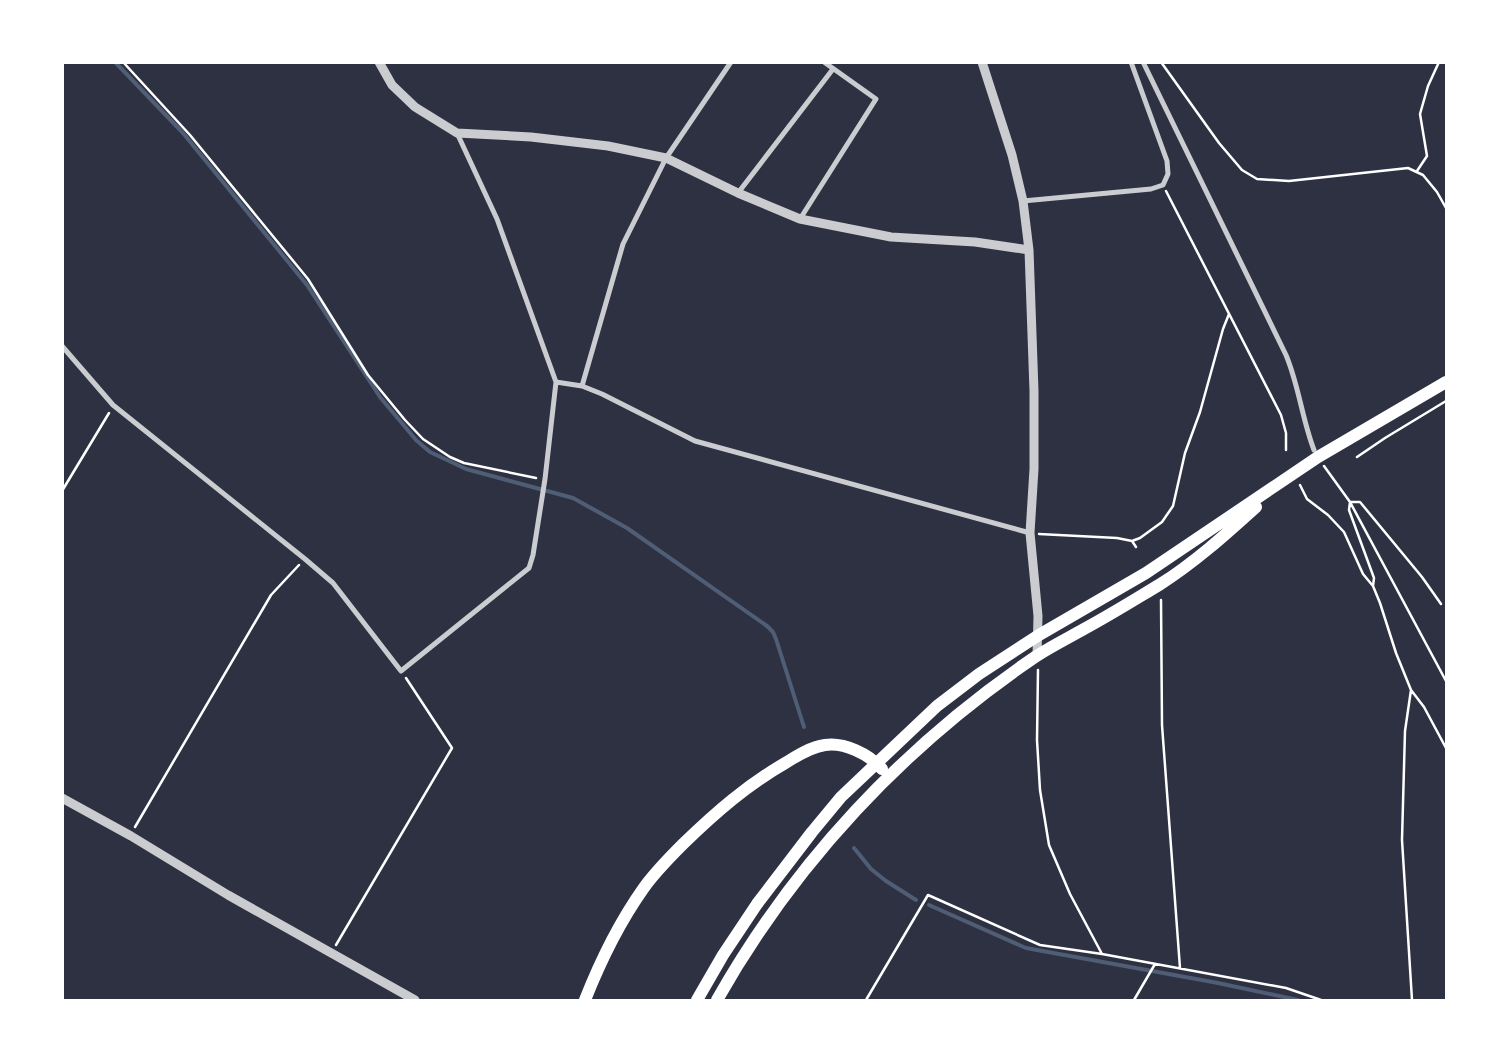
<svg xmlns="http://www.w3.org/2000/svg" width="1509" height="1063" font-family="Literata,serif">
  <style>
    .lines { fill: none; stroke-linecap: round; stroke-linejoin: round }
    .stream { stroke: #4f5d75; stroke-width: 4 }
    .path { stroke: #fff; stroke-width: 2.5 }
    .minor { stroke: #caccd0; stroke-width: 5 }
    .tertiary { stroke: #caccd0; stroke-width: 9 }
    .trunk { stroke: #fff; stroke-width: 12 }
  </style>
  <rect width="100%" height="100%" fill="#2d3142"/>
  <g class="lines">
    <path class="stream" d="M115,62l68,71 124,152 73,112 36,43 14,12 36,17 107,29 54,30 140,98 6,6 3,7 28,88
      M854,848l17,21 15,12 30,19
      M929,905l97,43 192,35 80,17"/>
    <path class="path" d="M123,62l67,73 118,144 60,96 37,45 18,19 27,18 14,6 72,15
      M1161,62l58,81 23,27 15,9 32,2 119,-13 15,7 14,17 9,16
      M1417,171l10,-15 -7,-42 8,-28 11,-24
      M1166,191l115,224 5,18v17
      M1357,457l28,-19 61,-37
      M1324,466l26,36 96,179
      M1300,485l7,14 21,16 16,17 19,42 10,12 7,17 16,50 15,37 13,17 22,41
      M62,491l47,-78
      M1039,534l78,4 15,3 8,-3 22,-16 11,-16 12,-53 15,-41 23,-83 6,-15
      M1132,541l4,6
      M1373,586l1,-8 -25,-68 1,-8h10l62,75 19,27
      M1161,600l1,125 18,243
      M1038,670l-1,70 3,50 9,55 21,49 32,60 184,34 35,12
      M1411,690l-6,41 -3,109 10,160
      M135,827l136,-232 28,-30
      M336,945l116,-197 -46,-70
      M866,1000l62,-105 112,50 62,9
      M1134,1000l21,-36"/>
    <path class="minor" d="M1143,62l143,293c13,31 16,64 28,95
      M738,193l95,-124
      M1023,201l128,-12 12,-4 5,-11 -1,-13 -36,-99
      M800,219l76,-120 -52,-37
      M62,346l51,59 192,154 28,24 68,88 128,-103 4,-13 12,-76 11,-97 -59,-163 -40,-86
      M556,382l26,4 20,8 93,47 335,92
      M582,386l41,-142 43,-86 65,-96"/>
    <path class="tertiary" d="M379,62l13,23 23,22 42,26 74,4 77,9 58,12 72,35 62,26 91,18 84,5 54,8
      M982,62l30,93 11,46 6,49 5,141v78l-4,64 8,83 -1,40
      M62,798l69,38 97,59 187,105"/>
    <path class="trunk" d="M585,1000c15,-38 34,-77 58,-111 11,-16 26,-31 40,-45 33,-32 64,-59 104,-82 11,-7 24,-15 38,-17 19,-3 44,9 57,24
      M697,1000l26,-45 34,-51 55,-72 29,-35 96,-91 42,-32 60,-39 107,-62 172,-116 128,-75
      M717,1000c78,-138 187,-254 318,-343 15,-10 33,-19 49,-28 26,-14 50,-29 75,-44 35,-22 66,-50 97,-78"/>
  </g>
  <rect width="1509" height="1063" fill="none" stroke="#ffffff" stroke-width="128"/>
</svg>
